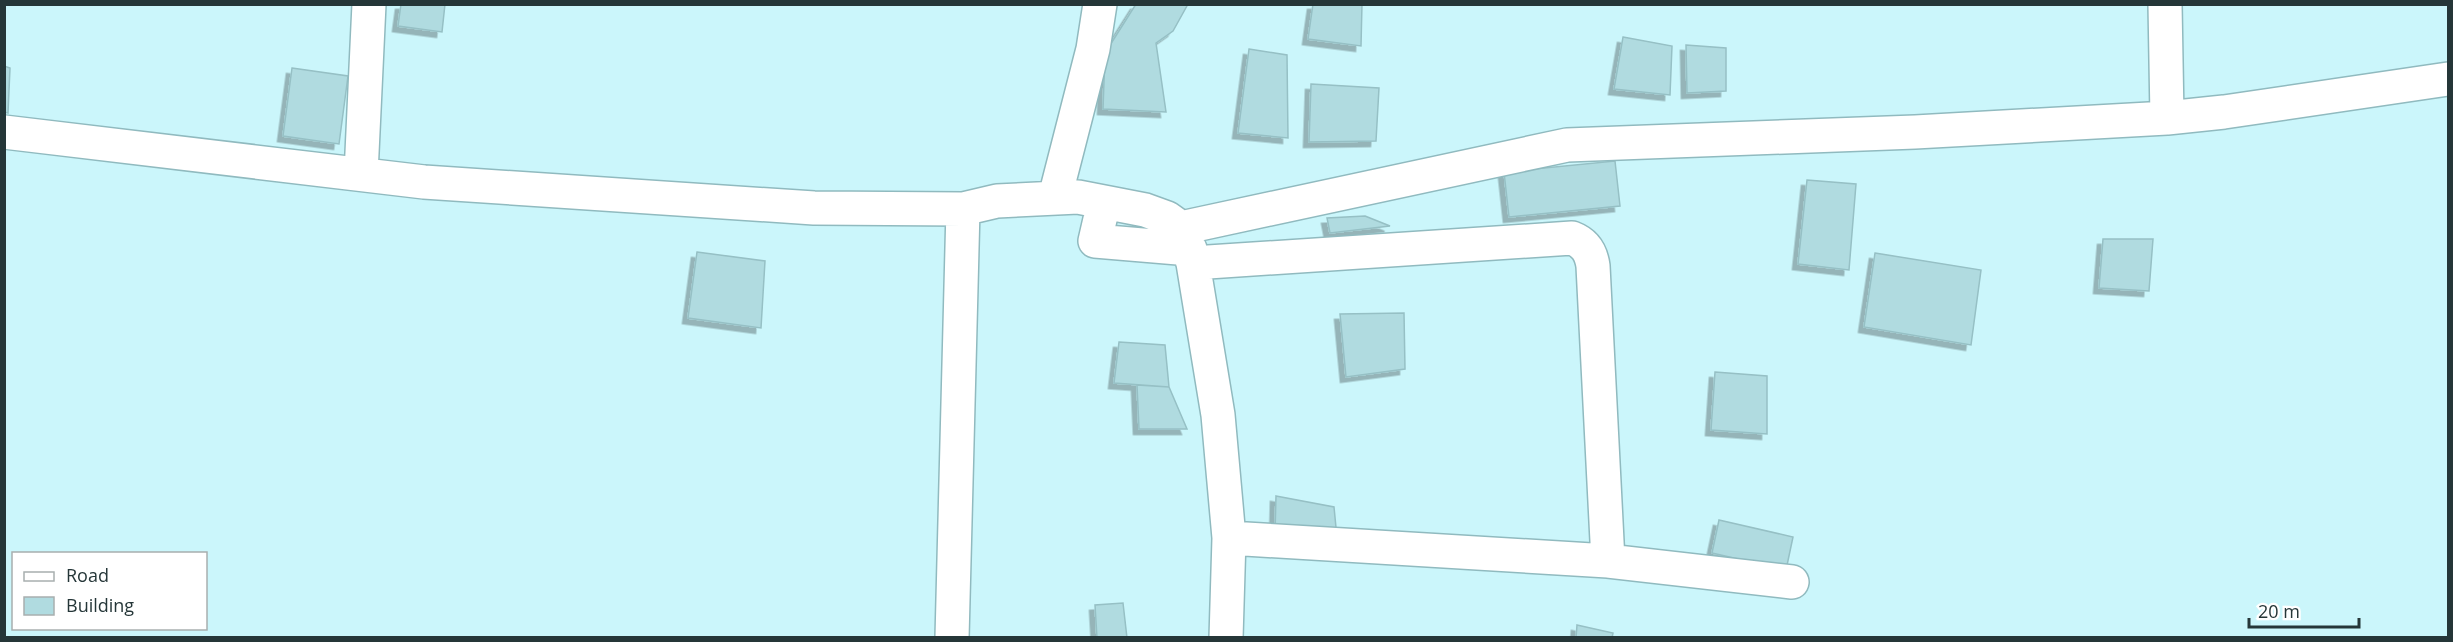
<svg xmlns="http://www.w3.org/2000/svg" width="2453" height="642" font-family="'Open Sans',sans-serif">
  <style>
    .building { fill: #b0dbe0; stroke: #96c0c5; stroke-width: 1.5; filter: url(#shadow) }
    .lines { fill: none; stroke-linecap: round; stroke-linejoin: round }
    .minor-casing { stroke: #90babf; stroke-width: 36 }
    .minor { stroke: #fff; stroke-width: 33 }
  </style>
  <defs>
    <filter id="shadow"><feDropShadow dx="-5.5" dy="5.5" stdDeviation="0" flood-color="#0004"/></filter>
  </defs>
  <rect width="100%" height="100%" fill="#cbf6fb"/>
  <path class="building" d="M401,4h44l-3,28 -44,-6z
    M1136,4h52l-15,27 -17,12 10,69 -63,-3 2,-56z
    M1313,4h49l-1,42 -53,-7z
    M1623,37l49,9 -2,49 -56,-6z
    M1686,45l40,3v43l-39,2z
    M1249,49l38,6 1,83 -50,-5z
    M4,66l6,2 -2,45 -4,-1z
    M292,68l56,8 -9,68 -56,-8z
    M1311,84l68,4 -3,53 -67,1z
    M1615,161l5,45 -111,11 -5,-45z
    M1807,180l49,4 -7,86 -51,-6z
    M1365,216l25,10 -60,7 -3,-15z
    M2103,239h50l-4,52 -50,-3z
    M697,252l68,9 -4,67 -73,-10z
    M1875,253l106,17 -10,75 -107,-18z
    M1404,313l1,56 -59,8 -6,-63z
    M1119,342l46,3 4,42 -55,-4z
    M1715,372l52,4v58l-56,-4z
    M1137,385l32,2 18,42h-48z
    M1276,496l58,11 3,31 -62,-5z
    M1719,520l74,17 -7,33 -74,-17z
    M1123,603l4,35h-30l-2,-33z
    M1577,625l36,8 -1,5h-36z"/>
  <g class="lines">
    <defs>
      <path id="minor" d="M2165,4l2,114
        M4,132l420,50 390,26 149,1 34,-8 81,-4 67,13 22,8 14,10 12,35 25,152 11,123 -3,100
        M361,174l8,-170
        M1055,197l38,-148 7,-45
        M1104,202l-9,39 95,8
        M1181,228l386,-83 348,-13 252,-14 57,-6 224,-33
        M1193,263l379,-25c13,5 19,14 21,28l15,295
        M1229,538l379,23 184,21
        M952,638l11,-429"/>
    </defs>
    <use href="#minor" class="minor-casing"/>
    <use href="#minor" class="minor"/>
  </g>
  <rect width="2453" height="642" fill="none" stroke="#253638" stroke-width="12"/>
  <rect x="12" y="552" width="195" height="78" fill="#ffffff" stroke="#a8afaf" stroke-width="1.5"/>
  <rect x="24" y="572" width="30" height="9" fill="#ffffff" stroke="#a8afaf" stroke-width="1.5"/>
  <text x="66" y="582" font-size="18" fill="#253638">Road</text>
  <rect x="24" y="597" width="30" height="18" fill="#b0dbe0" stroke="#a8afaf" stroke-width="1.5"/>
  <text x="66" y="612" font-size="18" fill="#253638">Building</text>
  <path d="M2249 618v9h110v-9" fill="none" stroke="#253638" stroke-width="3"/>
  <text x="2258" y="618" font-size="18" fill="#253638" stroke="#ffffff" stroke-width="4.5" paint-order="stroke">20 m</text>
</svg>
